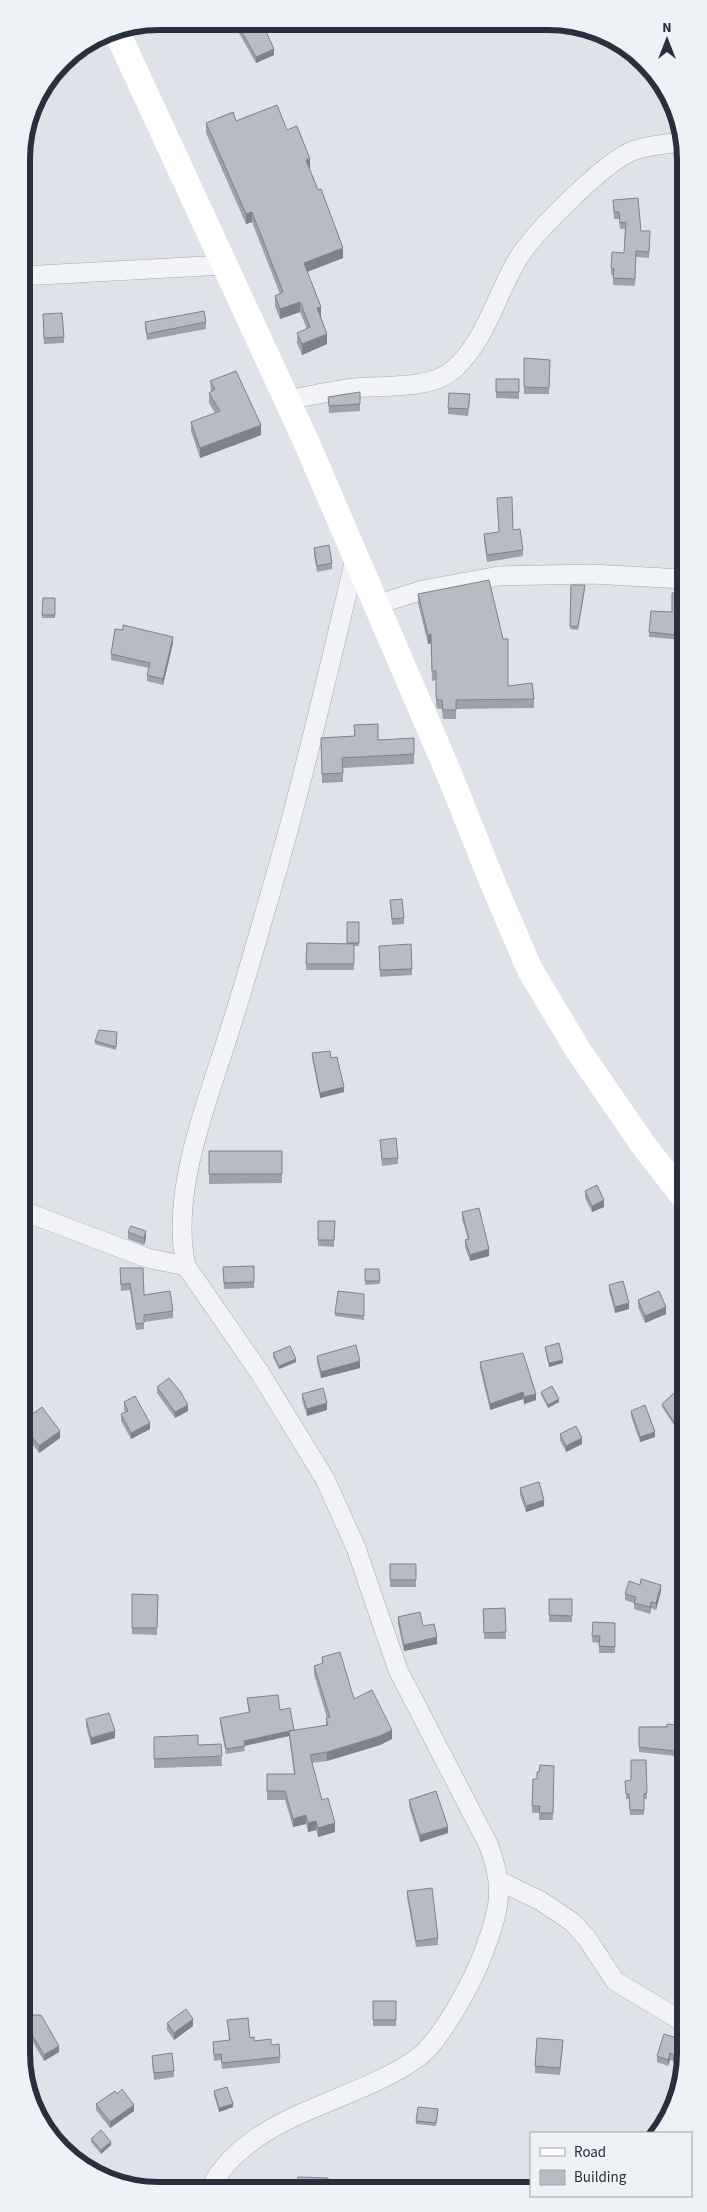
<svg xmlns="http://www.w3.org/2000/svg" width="707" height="2212" font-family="'Source Sans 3',sans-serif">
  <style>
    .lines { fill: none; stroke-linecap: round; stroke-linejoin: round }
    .street-casing { stroke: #a4a9b2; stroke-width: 20 }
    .street { stroke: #f1f3f6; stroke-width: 19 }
    .secondary { stroke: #fff; stroke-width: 26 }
    .wall { fill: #9da1a9 }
    .shaded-wall { fill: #7f8389 }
    .building { fill: #b6bbc4; stroke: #7f8389 }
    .rim { fill: none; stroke: #282f3f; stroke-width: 6 }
  </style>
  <rect width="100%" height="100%" fill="#dfe2e8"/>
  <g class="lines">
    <defs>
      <path id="street" d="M22,276l202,-11
        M287,400c22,-4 44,-9 67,-12 28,-3 76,2 99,-18 34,-30 43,-76 66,-113 17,-26 88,-98 116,-107 15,-5 32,-6 48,-8
        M375,605l48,-15 76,-14 92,-2 93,5
        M23,1211l124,47 39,8
        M499,1881l42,20 31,21 14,15 29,44 70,42
        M210,2188c40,-75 142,-84 206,-129 24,-16 57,-78 67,-105 16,-43 23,-66 5,-110l-90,-174 -42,-122 -31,-69 -65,-106 -74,-107c-17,-76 24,-170 46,-243 17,-54 32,-108 48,-163 28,-99 51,-200 75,-301"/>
    </defs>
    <use href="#street" class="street-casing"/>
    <use href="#street" class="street"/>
    <path class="secondary" d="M116,30l189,409 145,337 44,110 36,84 48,80 66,96 40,51"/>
  </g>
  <path class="wall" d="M236,22l24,7 14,26 -18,8 -20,-35z
    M653,76l7,13h-6z
    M236,121l51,9 23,39h-1l34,89 -36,14 14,45 6,27 -25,11 -5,-12v-10l10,-4 -7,-17 -20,7 -5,-13v-10l5,-2 -28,-72 -6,2 -40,-91v-10z
    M613,200l28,31 9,7 -1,20 -13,-1 -1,29 -22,-1v-10h-2v-7l13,-15 1,-24h-5l-1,-10h-5z
    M43,314l21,23v6l-20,1z
    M145,322h61v7l-59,11 -2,-12z
    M524,358l26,2 -1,34h-25z
    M496,379h23v20l-23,-1z
    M210,381l51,54 -61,23 -9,-27v-9l24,-9 -6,-10v-10l2,-1z
    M360,392v19l-31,2 -1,-16z
    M470,401l-2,15 -20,-2v-6z
    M513,530l10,20v6l-36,6 -3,-21v-7z
    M314,548l18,15v6l-15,3 -3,-17z
    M571,585l14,4 -7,41 -8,-1z
    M684,593v47l-35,-3v-5l23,-20z
    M418,594l90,92 26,13v9l-78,1v10h-13l-1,-10h-4l-2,-3v-26l-4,1 -1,-38 -3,1 -10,-41z
    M43,598h12v20h-13z
    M173,643l-10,42 -16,-4v-6l2,-7 -38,-8v-6z
    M354,725l24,15 36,14v10l-71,4v14l-21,1 -1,-45 33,-2z
    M390,900l14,18v6l-12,1z
    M347,922h12v24h-5v24h-48l1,-27 40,1z
    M379,946l33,23v6l-32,2z
    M117,1032l-1,18 -21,-6v-3z
    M312,1053l32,39 -24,6 -8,-40z
    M380,1140l18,18v6l-16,2z
    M209,1151h73v32l-73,1z
    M585,1191l19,16 -12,5 -7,-14z
    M462,1212l27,44 -19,5 -5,-14v-7l3,-1 -6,-20z
    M318,1221h17l-1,26 -16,-1z
    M128,1232l18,6 -2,7 -16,-6z
    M254,1266v22l-30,1 -1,-22z
    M120,1268l24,27 29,16v7l-29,4v7l-8,1 -6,-40 -9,1z
    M365,1269h14l1,15 -15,1z
    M609,1285l20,24 -14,4 -6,-22z
    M364,1294v26l-29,-4v-3z
    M638,1300l28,14 -21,9 -7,-16z
    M545,1347l18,16 -14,4 -4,-17z
    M273,1353l23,9 -17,7 -6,-12z
    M317,1356l43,12 -39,10 -4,-16z
    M480,1362l56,38 -12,4 -1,-5 -33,11 -10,-42z
    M685,1383v35l-11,7 -12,-18v-3z
    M157,1387l31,24 -13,7 -18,-25z
    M541,1392l18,10 -11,6 -7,-13z
    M302,1394l25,16 -20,6 -5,-16z
    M124,1402l26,27 -19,10 -10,-18v-7l4,-2 -1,-3z
    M631,1411l24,26 -15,5 -9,-26z
    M23,1421l37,17 -21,15 -16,-22z
    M560,1434l22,10 -16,8 -6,-12z
    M520,1488l24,18 -18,6 -6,-17z
    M390,1564h26v23h-26z
    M661,1591l-5,19 -5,-2 -1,6 -16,-5v-6l-9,-3v-6z
    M132,1594l26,1 -1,40 -25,-1z
    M549,1599h23v23h-23z
    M505,1608l1,31h-22l-1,-30z
    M398,1617l25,9 14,18 -33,7 -6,-27z
    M593,1622l22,1v30h-16v-10l-7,-1z
    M322,1657l32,42 38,40 -12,6 -53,16 -15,2 10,37 13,32 -17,5 -2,-7 -8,2 -2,-8 -13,3 -8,-27h-18v-26h27l-5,-38 -45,10 1,5 -19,3 -6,-31v-5l29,-5 -2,-10v-5l33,12 14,20 32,-4v-8h1l-13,-44v-8l8,-3z
    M86,1719l29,19 -24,7 -5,-19z
    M685,1726v18l-1,13 -45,-5v-25z
    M154,1737l44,8 23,-1 1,22 -68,2z
    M646,1760l1,39h-3v16h-14l-1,-16h-3l-1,-18 6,-1z
    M554,1766l-1,54h-14v-7h-7l1,-34h4l2,-7z
    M409,1800l39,33 -28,9 -11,-36z
    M407,1891l31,47v7l-22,2 -9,-50z
    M373,2001h23v25h-23z
    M24,2015l35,37 -15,9 -16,-27h-4z
    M227,2020l27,21 17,4 9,12v6l-58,6 -1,-9 -7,1 -1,-19 16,-2z
    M167,2023l26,3 -19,14 -7,-10z
    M680,2046l-6,15 -4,-1 -2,6 -11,-4v-6z
    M563,2047l-3,28 -25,-2v-7z
    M152,2056l22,15v6l-20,3 -2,-18z
    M214,2091l19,16 -14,5 -5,-17z
    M96,2104l38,7 -24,17 -14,-18z
    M438,2113l-2,13 -20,-2v-3z
    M91,2139l20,6 -10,9 -10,-12z"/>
  <path class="shaded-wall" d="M274,49v6l-18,8v-6z
    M29,145v6l-7,2 1,-7z
    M310,159v10l-4,2v-11z
    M252,212v10l-6,2v-10z
    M343,248v10l-39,15v-10z
    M300,302v10l-20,7v-10z
    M321,307v10l-4,1v-10z
    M327,334v10l-25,11v-11z
    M261,425v10l-61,23v-10z
    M431,634v9l-3,1v-9z
    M173,637v6l-10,42v-6z
    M344,1087v5l-24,6v-5z
    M604,1200v7l-12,5v-6z
    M146,1231v7l-2,7v-7z
    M489,1249v7l-19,5v-6z
    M629,1303v6l-14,4v-6z
    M666,1307v7l-21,9v-7z
    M296,1359v3l-17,7v-3z
    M563,1360v3l-14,4v-4z
    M360,1361v7l-39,10v-6z
    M523,1392v7l-33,11v-6z
    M536,1394v6l-12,4v-7z
    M559,1399v3l-11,6v-3z
    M327,1403v7l-20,6v-7z
    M188,1405v6l-13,7v-6z
    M685,1415v3l-11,7v-3z
    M150,1423v6l-19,10v-6z
    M60,1431v7l-21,15v-7z
    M655,1432v5l-15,5v-5z
    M582,1438v6l-16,8v-6z
    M544,1500v6l-18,6v-6z
    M661,1585v6l-5,19v-7z
    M651,1602v6l-1,6v-7z
    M437,1637v7l-33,7v-6z
    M392,1730v9l-12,6 -53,16v-9z
    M115,1731v7l-24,7v-7z
    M289,1731v5l-45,10v-5z
    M306,1815v9l-13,3v-8z
    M316,1821v9l-8,2v-9z
    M335,1823v9l-17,5v-9z
    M448,1827v6l-28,9v-7z
    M193,2019v7l-19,14v-7z
    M680,2039v7l-6,15v-6z
    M59,2046v6l-15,9v-6z
    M670,2053v7l-2,6v-6z
    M233,2104v3l-14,5v-4z
    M134,2105v6l-24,17v-6z
    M111,2142v3l-10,9v-4z"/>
  <path class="building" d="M236,22h20l4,7 4,-2 10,22 -18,8z
    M277,105l10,25 10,-4 13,33 -4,1 12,30 3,-1 22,59 -39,15 17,44 -4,1 10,26 -25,10 -5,-11 13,-6 -10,-25 -20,7 -5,-13 8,-4 -31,-80 -6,2 -40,-91 27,-11 3,9z
    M26,132l3,13 -6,1z
    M638,198l3,33h9l-1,21 -13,-1 -1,28 -22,-1 1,-9 -3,-1 1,-16 12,1 2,-31 -6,1 -1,-11h-5l-1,-12z
    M204,311l2,11 -59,12 -2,-12z
    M62,313l2,24 -20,1 -1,-24z
    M524,358l26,2 -1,28 -25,-1z
    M236,371l25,54 -61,23 -9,-26 29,-11 -11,-18 6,-4 -5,-8z
    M496,379h23v13h-23z
    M360,392v12l-31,2 -1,-9z
    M449,393l21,1 -2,15 -20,-1z
    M512,497l1,33 7,-1 3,21 -36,5 -3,-21 15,-2 -2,-34z
    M329,545l3,18 -15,3 -3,-18z
    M489,580l14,59h5v47l24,-3 2,16 -78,1v10h-13l-1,-10h-4l-2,-3v-26h-4l-1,-37 -3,1 -10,-41z
    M571,585h14l-7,42 -8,-1z
    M672,593h12v43l-35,-4 2,-21 21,1z
    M43,598h12v17h-13z
    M123,625l50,12 -10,42 -16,-4 3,-12 -39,-9 4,-25 8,1z
    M378,724v16l36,-2v16l-72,4 1,15 -21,1 -1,-36 34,-2 -1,-11z
    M402,899l2,19 -12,1 -2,-19z
    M347,922h12v21h-12z
    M307,943l47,1v20h-48z
    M411,944l1,25 -32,1 -1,-24z
    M99,1030l18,2 -1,15 -21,-6z
    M330,1051l1,7 6,-1 7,30 -24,6 -8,-40z
    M396,1138l2,20 -16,1 -2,-19z
    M209,1151h73v23h-73z
    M597,1185l7,15 -12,6 -7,-15z
    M479,1208l10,41 -19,6 -5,-15 4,-1 -7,-27z
    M318,1221h17l-1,19h-16z
    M131,1226l15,5 -2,7 -16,-6z
    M254,1266v16l-30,1 -1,-16z
    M120,1268h23l1,27 26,-4 3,20 -29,4v8l-8,1 -6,-41 -9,2z
    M365,1269h14l1,12h-15z
    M623,1281l6,22 -14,4 -6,-22z
    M338,1291l26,3v22l-29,-3z
    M659,1291l7,16 -21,9 -7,-16z
    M559,1343l4,17 -14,3 -4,-16z
    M356,1345l4,16 -39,11 -4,-16z
    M290,1346l6,13 -17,7 -6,-13z
    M523,1353l13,41 -12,3 -1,-5 -33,12 -10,-42z
    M169,1378l11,13 8,14 -13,7 -18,-25z
    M685,1383v32l-11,7 -12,-18z
    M552,1386l7,13 -11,6 -7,-13z
    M323,1388l4,15 -20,6 -5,-15z
    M135,1396l15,27 -19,10 -10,-19 7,-3 -4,-9z
    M645,1405l10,27 -15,5 -9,-26z
    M42,1407l18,24 -21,15 -16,-21v-4z
    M576,1426l6,12 -16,8 -6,-12z
    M539,1482l5,18 -18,6 -6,-18z
    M390,1564h26v16h-26z
    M641,1579l20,6 -5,18 -5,-1 -1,5 -16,-4 2,-6 -11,-3 4,-13 11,4z
    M132,1594l26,1 -1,33h-25z
    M549,1599h23v17l-23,-1z
    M505,1608l1,24 -22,1 -1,-24z
    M420,1612l3,14 11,-2 3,13 -33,8 -6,-28z
    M593,1622l22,1v24l-16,-1 1,-10h-8z
    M340,1652l14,47 18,-9 20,40 -12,6 -53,16 -17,3 12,45 6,-2 7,25 -17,5 -2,-7 -8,2 -2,-8 -13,4 -8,-28h-18v-17h28l-6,-43 39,-6 -2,-7 4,-1 -16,-51 9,-3 -1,-6z
    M278,1695l2,15 10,-2 4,22 -50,11 1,5 -19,3 -6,-31 30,-6 -3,-14z
    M109,1713l6,18 -24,7 -5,-19z
    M667,1724l18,2v12l-1,14 -45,-5v-20h28z
    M198,1735v10l23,-1 1,12 -68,3v-22z
    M631,1760h15l1,33 -3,1v16h-14l-1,-16h-3l-1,-13 6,-1z
    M540,1765l14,1 -1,47h-14l1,-7h-8l1,-27h4v-7h2z
    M436,1791l12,36 -28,8 -11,-35z
    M432,1888l6,50 -22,3 -9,-50z
    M373,2001h23v19h-23z
    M186,2009l7,10 -19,14 -7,-10z
    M24,2015h17l18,31 -15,9 -16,-27h-4z
    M248,2018l2,20 4,-1v4l17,-2v6l8,-1 1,13 -58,6 -1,-9 -7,1 -1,-13 17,-2 -3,-20z
    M664,2034l16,5 -6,16 -4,-2 -2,7 -11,-4z
    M537,2038l26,2 -3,28 -25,-2z
    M172,2053l2,18 -20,2 -2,-17z
    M227,2087l6,17 -14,4 -5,-17z
    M122,2089l12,16 -24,17 -14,-18 19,-13 2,3z
    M418,2107l20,2 -2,14 -20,-2z
    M101,2130l10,12 -10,8 -10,-11z
    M298,2177l30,1 -1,10h-30z"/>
  <path d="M0 0H707V2212H0ZM159 30H548A129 129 0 0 1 677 159V2053A129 129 0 0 1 548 2182H159A129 129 0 0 1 30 2053V159A129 129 0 0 1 159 30Z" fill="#eef1f5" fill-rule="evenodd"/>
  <path class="rim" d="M159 30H548A129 129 0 0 1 677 159V2053A129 129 0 0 1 548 2182H159A129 129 0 0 1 30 2053V159A129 129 0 0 1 159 30Z"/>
  <rect x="530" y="2132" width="162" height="65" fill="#eef1f5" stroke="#9fa3ac"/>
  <rect x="540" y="2148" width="25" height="8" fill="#ffffff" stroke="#9fa3ac"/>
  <text x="574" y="2157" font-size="15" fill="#282f3f">Road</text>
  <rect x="540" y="2170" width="25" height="15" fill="#b6bbc4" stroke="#9fa3ac"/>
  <text x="574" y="2182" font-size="15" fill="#282f3f">Building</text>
  <g transform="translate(667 40)" stroke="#eef1f5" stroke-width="4" paint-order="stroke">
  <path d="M0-4L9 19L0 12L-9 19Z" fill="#282f3f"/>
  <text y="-8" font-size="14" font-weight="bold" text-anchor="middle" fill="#282f3f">N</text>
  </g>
</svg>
